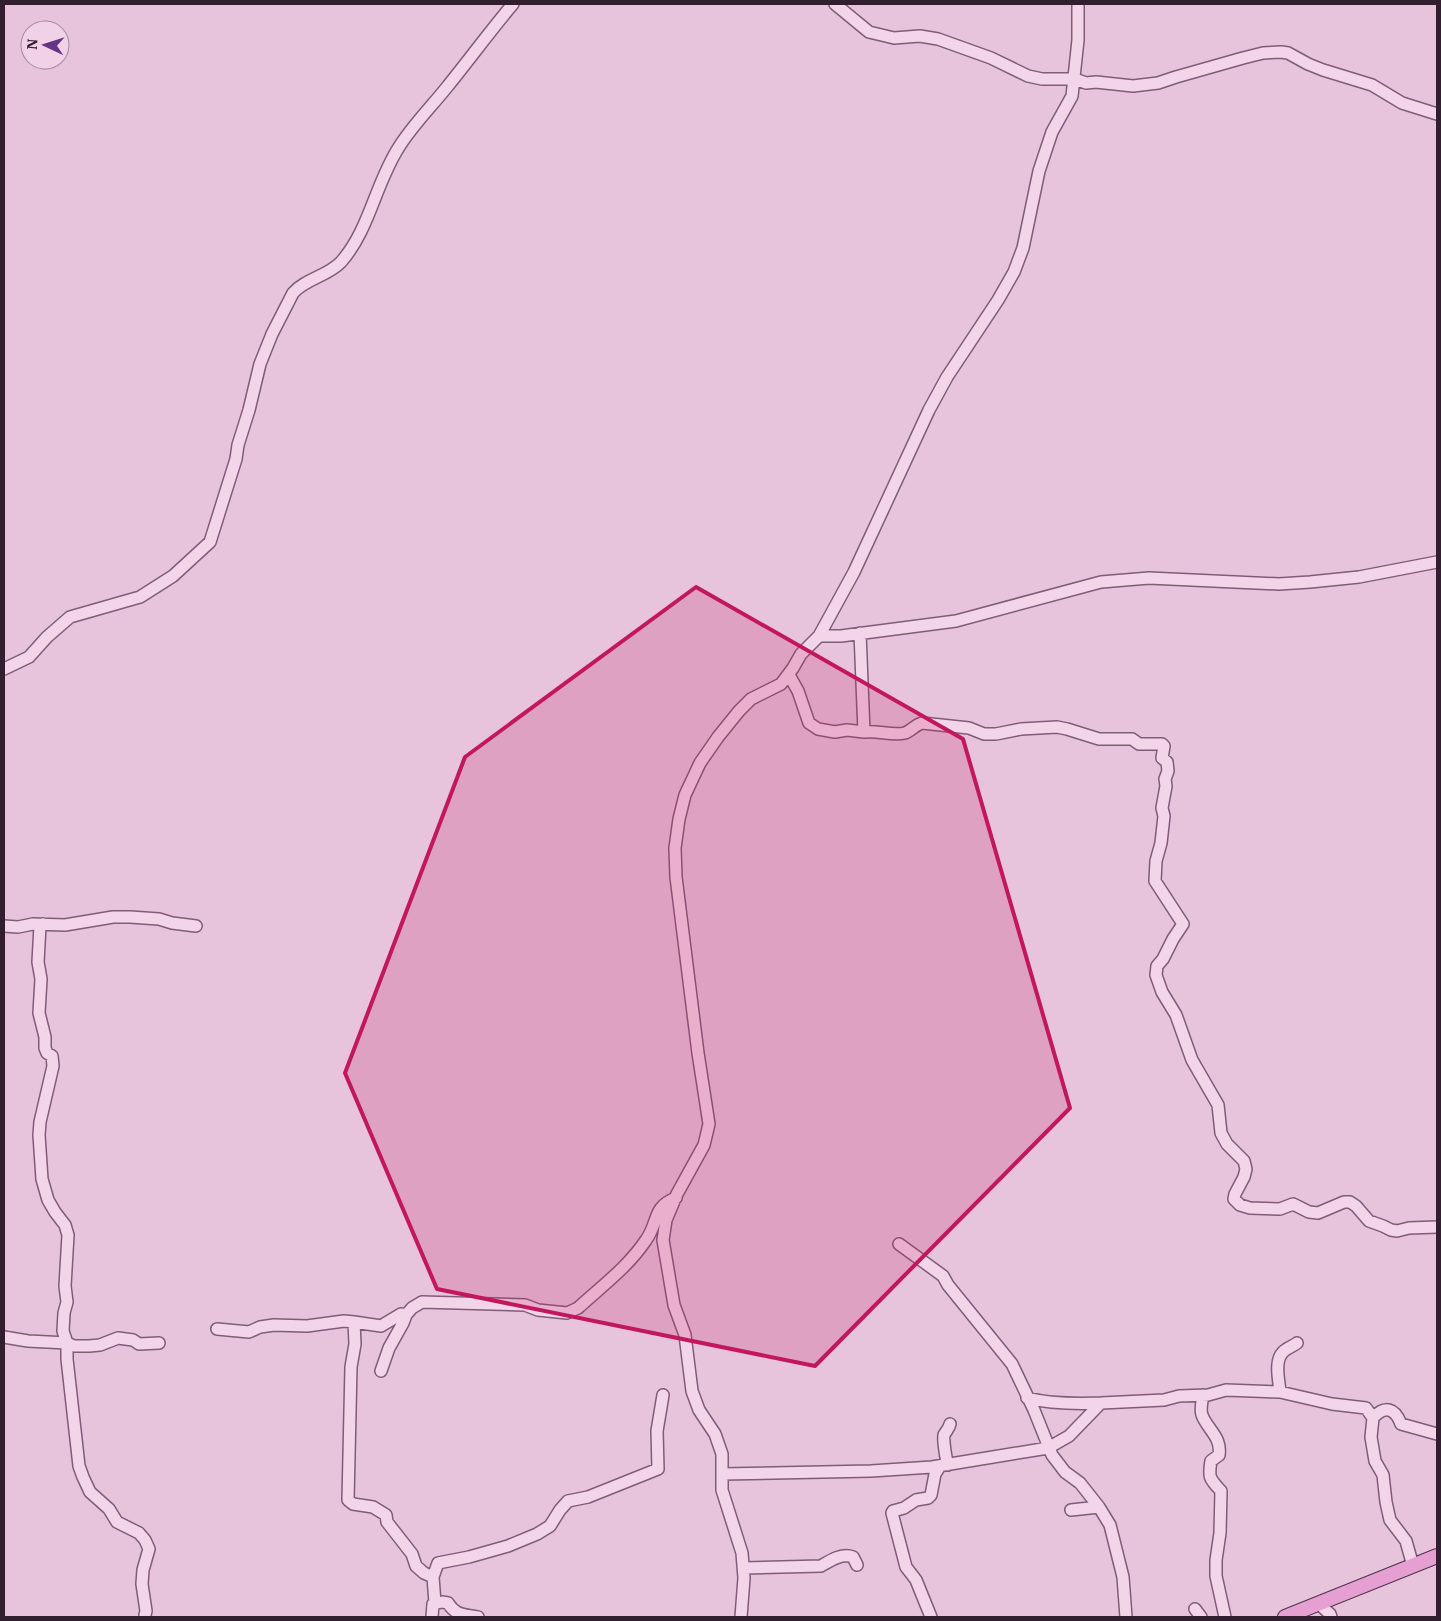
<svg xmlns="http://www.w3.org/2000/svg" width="1441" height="1621" font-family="'IBM Plex Serif',serif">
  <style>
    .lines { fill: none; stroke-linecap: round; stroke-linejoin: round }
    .minor-casing { stroke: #7f5c7a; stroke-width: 14 }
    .major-casing { stroke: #4d304b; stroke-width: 16 }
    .minor { stroke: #f3d5ea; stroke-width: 11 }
    .major { stroke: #e69fd1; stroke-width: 14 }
    .marked { fill: #c2185b; fill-opacity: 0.2; stroke: #c2185b; stroke-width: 4; stroke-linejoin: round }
  </style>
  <rect width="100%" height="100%" fill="#e7c3dc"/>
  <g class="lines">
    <defs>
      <path id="minor" d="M835,4l34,28 25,6 26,-2 18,3 53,19 37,18 14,3h33l11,4 10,-1 37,4 25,-3 18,-6 67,-19 20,-5 18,-1 7,1 20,11 15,6 49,15 30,18 35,11
        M860,633l4,99c13,-2 28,4 41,1 6,-2 10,-8 17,-10l47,5 15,6h12l25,-5 36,-2 10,2 32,10h33l7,5h23l2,2 -2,12 5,4 1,9 -3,8 1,7 -4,22 2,8 -3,27 -5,18 -1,20 28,43 -10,15 -10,20 -6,7 -1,9 6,17 14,23 16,45 26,45 3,28 6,11 17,17 2,8 -2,8 -9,17 -1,5 6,6 10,3 30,1 13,-5 16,8 9,1 26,-11h6l6,4 13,15 14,5 8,4 6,1 12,-3 28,-1
        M819,636h22l115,-15 145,-39 48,-4 130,6 31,-2 49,-5 78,-15
        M4,669l25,-12 18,-20 23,-20 70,-20 33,-21 37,-34 26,-83 2,-14 11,-35 11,-46 12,-30 21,-41c12,-14 35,-17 48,-31 29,-33 34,-78 58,-115 13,-21 32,-40 48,-60 22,-27 43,-56 66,-83
        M789,675l9,16 11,32 9,6 17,3 12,-2 17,2
        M43,924l-3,2 -2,36 3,17 -2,34 6,24v11l2,5 5,3 1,10 -13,56 -1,13 3,44 6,21 7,12 10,13 3,10 -3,51 2,16 -3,11 -1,18 4,12v16l12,107 4,11 7,15 19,17 8,13 22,11 6,7 4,9 -6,21 -1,14 4,27 -1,4
        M4,926l14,1 15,-3 32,1 48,-8h17l29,2 13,4 24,3
        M899,1244l44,32 5,9 64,79 22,46 18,45 13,17 15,11 19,24 11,18 13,52 3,40
        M406,1315l6,-7 10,-6 103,3 13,5 29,3 11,-5c24,-22 50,-41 68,-68 13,-18 6,-33 30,-42
        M217,1329l32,3 11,-5 14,-2 33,1 37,-5 10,1
        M4,1337l24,4 39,2 7,3h15l11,-1 18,-7 15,2 6,4 20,-1
        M381,1371l8,-23 14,-25 3,-8 -5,-1 -20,12 -27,-4 1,22 -4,23 -3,133 5,4 20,3 13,8 1,7 25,32 4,12 8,7 9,4
        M1280,1392c-1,-12 -6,-31 3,-40 4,-4 10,-6 14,-9
        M1203,1395c-1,6 -3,15 -1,20 5,14 20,22 17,40l-8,6c-3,17 -1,18 10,30l-1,42 -4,27v16l9,41
        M1027,1398c24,6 49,6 74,5
        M1373,1418c12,-13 22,-10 28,6l36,10
        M948,1465c-2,-5 -5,-25 -4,-30 2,-4 5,-6 6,-11
        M722,1474l149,-3 61,-4 116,-19 21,-12 32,-33 63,-3 15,-4 29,-1 18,-5 54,2 52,12 34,4 7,10 -2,19 4,24 8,14 3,27 4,18 16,21 7,25
        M1071,1510l28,-3
        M744,1568l77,-2c10,-6 21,-13 32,-9l4,8
        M435,1603l-2,-26 5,-14 31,-6 39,-11 29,-12 13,-8 10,-16 8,-9 20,-4 70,-28 -1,-38 6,-36
        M1319,1604l11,10 1,3
        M1195,1609l6,8
        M432,1617l1,-13 9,-2 6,1c8,13 16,11 30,14
        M741,1617l3,-39 -2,-25 -20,-63v-36l-7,-20 -16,-24 -7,-19 -7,-56 -11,-30 -11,-65 3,-20 11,-26 27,-49 5,-21 -11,-71 -22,-176 -1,-29 4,-29 6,-24 15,-32 18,-26 21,-26 12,-12 30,-15 12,-16 8,-14 18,-18 35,-64 75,-162 18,-33 51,-77 16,-28 9,-24 16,-77 13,-39 20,-36 6,-56v-36
        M931,1617l-15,-37 -10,-13 -14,-54 1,-2 11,-3 12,-8 12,-2 3,-3 4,-21 5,-8"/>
      <path id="major" d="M1285,1617l152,-61"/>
    </defs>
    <use href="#minor" class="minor-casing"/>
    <use href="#major" class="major-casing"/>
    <use href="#minor" class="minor"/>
    <use href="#major" class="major"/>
  </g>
  <path class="marked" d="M696,587l267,152 107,369 -255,258 -378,-77 -92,-216 120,-316z"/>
  <rect width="1441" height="1621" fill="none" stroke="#311e2f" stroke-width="10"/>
  <g transform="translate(45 45) rotate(274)"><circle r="24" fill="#f0d1e6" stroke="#a4899d"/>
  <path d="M0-4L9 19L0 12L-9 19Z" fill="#653486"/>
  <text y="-8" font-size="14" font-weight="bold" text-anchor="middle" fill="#311e2f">N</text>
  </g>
</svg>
